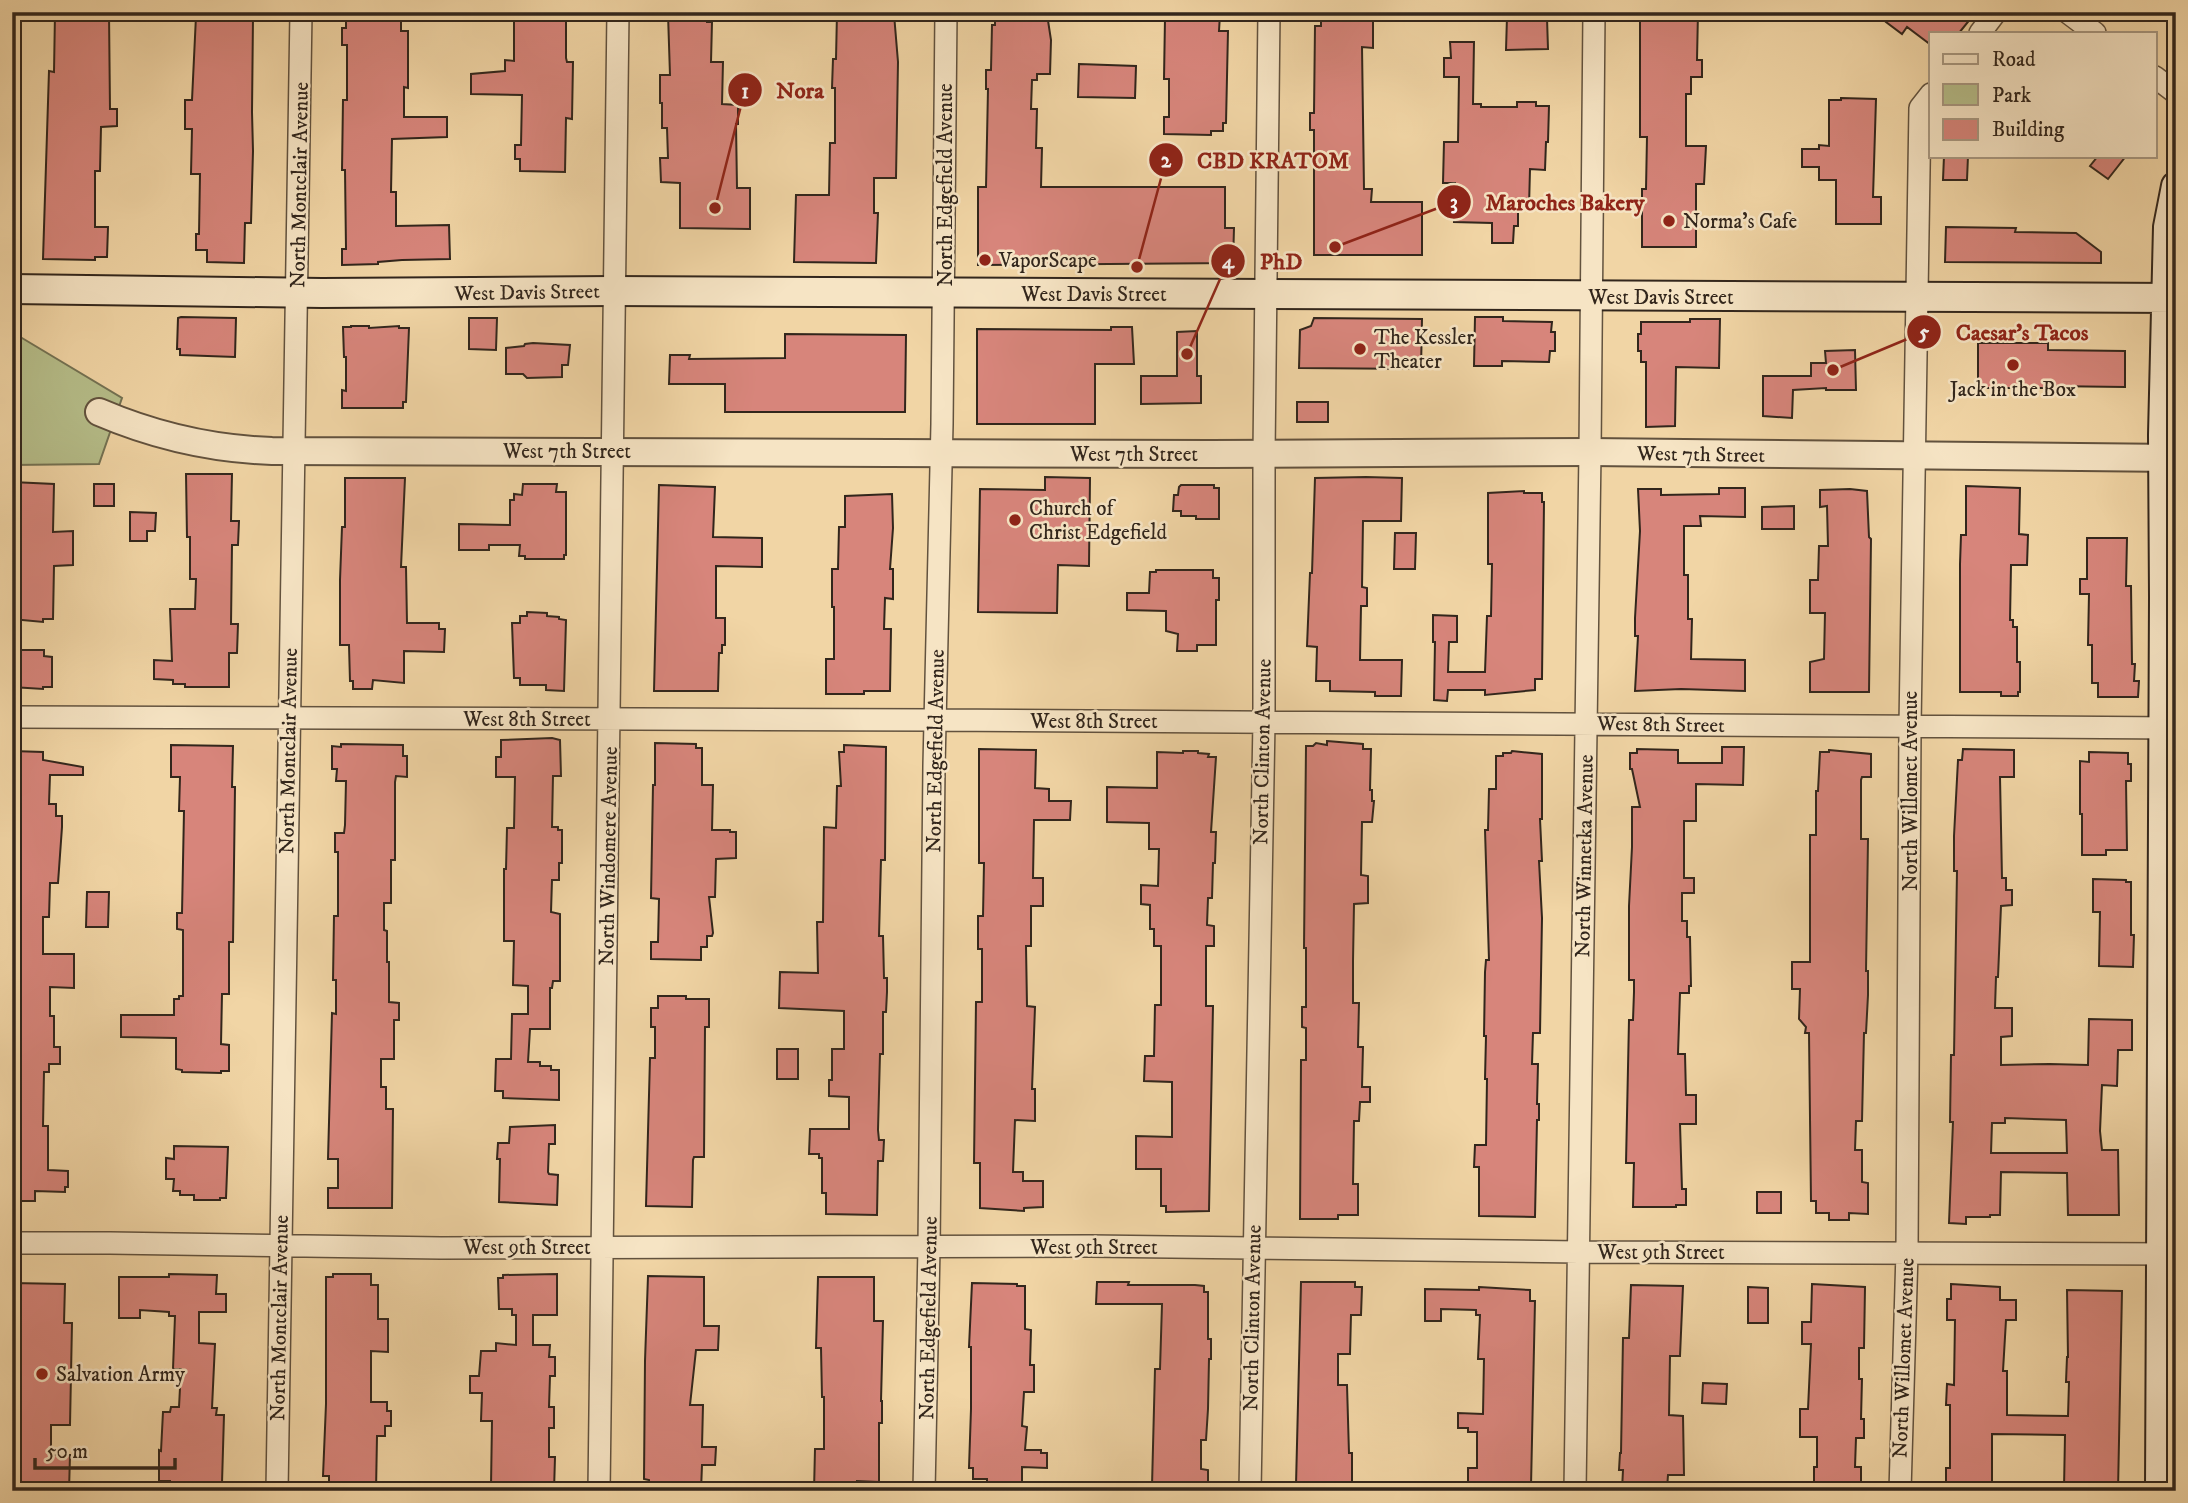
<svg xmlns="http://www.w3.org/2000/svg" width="2188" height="1503" font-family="'IM FELL DW Pica',serif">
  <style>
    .green { fill: #b6be8a; stroke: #747253; stroke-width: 2 }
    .building { fill: #d7857b; stroke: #32261c; stroke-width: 2; fill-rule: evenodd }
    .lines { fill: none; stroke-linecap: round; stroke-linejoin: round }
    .minor-casing { stroke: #62523e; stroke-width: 24 }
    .tertiary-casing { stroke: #62523e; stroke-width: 30 }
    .secondary-casing { stroke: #32261c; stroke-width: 32 }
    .minor { stroke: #f6e4c4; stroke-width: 21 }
    .tertiary { stroke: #f6e4c4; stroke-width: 26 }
    .secondary { stroke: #f6e4c4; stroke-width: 28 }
    .poi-dot { fill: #8f2418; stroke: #f6e4c4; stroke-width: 2.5 }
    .labels { text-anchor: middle; stroke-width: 5; stroke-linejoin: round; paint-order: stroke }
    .street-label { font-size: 21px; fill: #32261c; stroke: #f6e4c4 }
    .poi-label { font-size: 21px; fill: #32261c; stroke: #f6e4c4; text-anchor: start }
    .leader { fill: none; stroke: #8f2418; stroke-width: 2.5 }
    .callout-dot { fill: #8f2418; stroke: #f6e4c4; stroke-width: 2.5 }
    .mark-label { font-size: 21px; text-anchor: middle; font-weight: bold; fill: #fff }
    .callout-label { font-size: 23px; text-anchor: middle; font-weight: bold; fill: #8f2418; stroke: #f6e4c4; stroke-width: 5; stroke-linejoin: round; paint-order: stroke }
  </style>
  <rect width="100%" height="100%" fill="#f1d5a5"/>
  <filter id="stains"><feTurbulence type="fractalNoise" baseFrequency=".00286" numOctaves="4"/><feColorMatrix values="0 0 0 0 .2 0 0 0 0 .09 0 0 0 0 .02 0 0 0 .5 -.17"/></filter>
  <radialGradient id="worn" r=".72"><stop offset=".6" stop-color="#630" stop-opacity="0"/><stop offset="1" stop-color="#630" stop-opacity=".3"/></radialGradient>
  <path class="green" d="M17,335l105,63 -23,66 -87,1v-116z"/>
  <path class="building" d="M346,12l55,4v15h7v57l-4,-1v30h43v20l-55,2 -1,53h5v34l53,-1 1,34 -48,1 -24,2v2l-36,1v-16h4l-1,-79h-3l1,-70h4v-55h-5v-17h4z
    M1640,12h58l-1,48h5v17h-11v17h-5v52h20l-2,38h-8v63h-54v-58h4l1,-52h-7z
    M1888,12h88l-17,21h-28v12l-24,-18 -5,7 -16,-12 5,-7z
    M55,13h54l1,96h7v17l-16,1 -1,44h-5v56h13l-1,30h-12v3l-52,-1 6,-188 5,1z
    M204,13h43v4h6l-1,95 1,39 -2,72h-6l-1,40 -37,-1v-12h-11v-16h3l1,-60h-9l1,-45h-7v-29h7l4,-84h8z
    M837,13l57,1 4,48 -2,116h-22v35h4l-2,50 -82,-1 2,-67h33l1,-52h5v-55h-3l1,-29h3z
    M1018,13l29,1 4,26 -1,34h-13v6h-5l-1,29h6l-1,39h6l-1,39h184v41h9l-1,35 -255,2v-78h8l2,-98h-2v-19h5l1,-45h3v-8h23z
    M668,14l39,1v7h5l-1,40h12l-1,42 16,1v19h-2l1,64h13v41l-70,-1v-45l-19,-1 -1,-24h8l-1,-30h-5v-25h-2v-28h10z
    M1202,14h18l-1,17h9l-2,92h-3v8h-12v4l-47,-1v-17h5v-38h-5l1,-61h37z
    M514,15h52v43l1,4h6l-1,57 -6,-1 -1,54 -45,-1v-12h-5v-14h6l1,-50 -51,-1v-20l34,-3v-11l9,1z
    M1355,16l18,1v31l-11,-1 2,142h8l-1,13h51v53h-108v-125h-4v-17h4l1,-87h6v-6h34z
    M1507,17l40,1 1,31 -42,1z
    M1450,42h24l-1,62h8v3h36v-5h19v4h13l-1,36h-2l-1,28 -15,-1 -1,38h-11v19h-4l-1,17h-21v-20l-38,-1 1,-39h-12l1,-41h14l1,-65h-15v-19h7z
    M1079,64l57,2 -1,32 -57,-1z
    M1841,98l35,1 -3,98h8v27h-45v-44h-17v-13h-17v-18h17v-4l10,1v-46h12z
    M1944,156h24l-1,24h-24z
    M2098,156h28l-18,23 -18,-13z
    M1946,227l70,1 -1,4 61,1 25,19v11l-156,-1z
    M181,317l55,1 -1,39 -55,-2v-6h-3l1,-31z
    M1475,317h28v4l49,1 -1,10h4v19h-5l-1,11 -47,-1v5h-28z
    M469,318h28l-1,32 -27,-1z
    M1314,318l108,1 -1,50 -122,-1 1,-38 11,-4z
    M1690,319h30l-1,49 -43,-1 -1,59 -29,1v-65h-5v-11h-3v-17h3v-12h49z
    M351,326h18v2l30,-2v2h10l-3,74h-3v6h-61v-18l4,1v-34h-2l-1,-30h8z
    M1111,327h21l2,37h-39v60h-118v-95l134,1z
    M1197,331v45h4v27l-60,1v-28h36v-44z
    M785,334l121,1 -1,77h-180v-28h-56l1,-29h20l-1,4 96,-1z
    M533,343l37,2 -2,20h-6v12l-35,1 -4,-4h-17v-26l18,-2 1,-2z
    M1978,343h70v7l77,1v36l-77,-1v2h-70z
    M1855,350l1,40h-30v-2l-33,2 -1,28 -29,-2v-40h48v-13h15l-1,-12z
    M1297,402h31v20h-31z
    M186,474h46l-1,47h8l-1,24h-6l-1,79h7l-1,29h-8v34h-44v-3h-12v-4l-19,-1v-19l18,1 -2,-52h25l1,-30h-6v-42h-3z
    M1045,477l45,1 -1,88 -31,-1 -1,48 -79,-1 2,-123 65,1z
    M1366,477l36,1 -1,43h-38l-1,66 5,1v18h-6l-1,54h42l-1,36h-26v-4l-45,-1v-10h-14l1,-34 -10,-1 3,-73h2l3,-95z
    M345,478h60l-4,89h5l1,56h32v6h6l-1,23 -40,-1v32l-31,-3 -1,9h-19v-8h-3l-1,-36h-9v-65l2,-53h3z
    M12,482l42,2 -1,48 20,-1v34l-19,1 -1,53h-10v3l-31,-3z
    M94,484h20v22h-20z
    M523,484h34l-1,8h10v63h-2v4h-39v-3h-6l1,-11h-31v5h-30v-26l51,1v-25h4v-6l8,1z
    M659,485l56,2 -2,50 49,1v29l-46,-1v52h9v27h-3v8h-3l-1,38h-64z
    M1181,485h33v3h5v31h-23v-3h-15v-5h-8l1,-16h4l1,-8z
    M1966,486l54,2 -1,46 9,1 -1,30h-16l-1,55h3v7h4v35h3v30h-2v4h-17v-4h-41v-128l1,-29h5z
    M1719,488h26v29l-45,-1 1,10h-17v49h4v44h4l-1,40 54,1v31l-64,-2 -46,2 3,-55h-3v-18l5,-87 -2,-42h23v6l58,-1z
    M1850,489l17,2 2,46 2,2 -2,153h-59v-30l14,-3 1,-46h-15v-33h8l1,-34h9l-1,-40 -7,1v-17z
    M1524,491v2h18v9h2l-2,177h-7v11l-50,5v-5h-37l-1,11 -13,-1 1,-58h-2v-27l24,1v26h-8l-1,30h37l2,-56h4l1,-52h-4v-71z
    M892,494l1,34 -3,41h3v30l-8,-1 -1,31h7l-1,62h-26v3h-38v-35h8v-52h-2v-38h6l1,-42h6v-31z
    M1794,506v23h-32v-22z
    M130,512l26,1 -1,18h-8v10h-17z
    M1395,533h21l-1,36h-21z
    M2087,538h40l-1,48h5l1,78h3l-1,17h5l-1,16h-40v-14h-6v-38h-4l1,-51h-9v-15h7z
    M1156,570h57v8h6v22h-3v45h-19v6h-20l1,-17 -12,-3v-20l-39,-1v-17h22l1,-21h6z
    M527,612l20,1v3l12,1v2l7,1 -2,71 -18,-1v-5h-26v-7h-6l-2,-55h8v-7h7z
    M12,650h32v6l8,1v30h-9v2l-31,-2z
    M552,738l8,2 1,36h-8l-1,51h6v3h4v33h-3v17h-7l-1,32 9,2v67h-7l-1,7h-2v41h-20l-2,33h12v4h11v4h8v30l-56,-2v-7h-8l1,-32h15l1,-45h16v-28l-15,-1 1,-44h-10v-72h2l1,-41h7l1,-51h-19v-20h5v-17z
    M1327,741l36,3v5h8l-1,41h2v11h2l-2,21h-10l-1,53 7,1v27l-14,1 -1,57v42h6l-1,44h5l-1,40h8v15h-10l-1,19h-5l-1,63h5v31h-20v4h-38l1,-159h5v-32l-4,-1v-20h4v-59h-2l2,-202h7l3,-3 11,2z
    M655,743l41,1v4h6v37h11l-1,45h18v2h6v26l-20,1 -1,38h-6l4,36 -1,3h-5v11h-6v13l-50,-1v-17h7l1,-43 -8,-1 2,-113h2z
    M341,744l62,1v11h4v21l-11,-1 -1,6v78h-4v43h-7v27l3,1v31h2v40l10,1v17h-5v39h-13v28h5v22h7l-1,99h-64v-20h10v-29h-10l4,-146 4,1v-34h-3l1,-64h4v-64h-3v-19h9l1,-8 1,-44h-10l1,-12h-5v-23l9,1z
    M171,745l62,1 -1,41h3l-2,155h-4v52h-7l-1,50 8,1v26h-8v2l-39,-1v-2l-6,-1v-31l-55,-1v-22h53v-16h5v-3h4v-66l-6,-1v-16h5l2,-102h-5l1,-34h-9z
    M844,745l42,2 -1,113h-4l-2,76h4l1,42h3v14l-1,20h-3v42h-3l-2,76 1,10h5l-1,21h-5l-1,54 -51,-1v-21h-4v-35h-3v-4h-10l1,-25h39v-32l-20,-1v-16h3v-31h12v-38l-65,-3 1,-36 38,1 -1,-51h6l1,-95 12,1 1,-42h4l-2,-34h5z
    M1722,747h22l-1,38 -47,-1v37h-12v57h10v15h-12v28h5v16h3l1,49h-2v7h-9l-2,61h7l1,41h10v29h-16l2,65h4v16h-10v2h-43l1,-44h-8l3,-143h4l1,-28v-12h-5v-74l3,-59v-40h8l-8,-38h-2v-16h7v-4l41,1v13h44z
    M979,749l57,1 -1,38 14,1v12h22l-1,19h-36l-1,58h10v28h-12v40h-5l1,60 8,1 -3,82h3v32l-20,-1 -2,52h10v9h20v26l-19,1v3l-44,-3v-45h-6l2,-161h6v-53h-4v-33h5l1,-53h-5z
    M1963,749l51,1v27h-14l2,101h4v12h6v15l-11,1 -3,71h-2l-1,31h17v28l-11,1v28l49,-1 38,1 1,-46 43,1v30h-14l-1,36 -15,-1 -2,46 2,19h16l1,65h-51l-1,-42 -66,-1 -1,43h-10v2h-24v7l-17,-1 4,-101h-3l1,-67h3l3,-184h-3v-35l4,-76h4zM2005,1118l61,2 1,33h-76l1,-30h13z
    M1829,750l42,4v23h-9l-1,3v59h7l-2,132h2v24l-2,38h-2l-2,88h-6l-1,29h7v32l6,1v31l-19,-1v7h-20v-7h-13v-12h-5l-2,-168h-4l1,-6 -7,-8 1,-30h-8v-27h18v-127h6v-44h2l2,-39h9z
    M12,751l31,1v8l40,7v8h-33l-1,29h7v12h6v11l-4,56h-8l-1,34h-6v37h31v34l-24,-1v29h4v31h6v17h-11v8h-5l-1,54h5v44l20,1v16h-3v5l-30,-1v10h-17v-3l-6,-1v-336h7v-31h-7z
    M1183,751h15v2l11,1 -1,3h8l-5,75h5l-1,31h-2l-1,35h-4l-1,27 7,1v20h-8v60h7l-4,205 -43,1v-6h-5v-37h-25v-33l36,1v-55l-28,-1 1,-25h9l1,-51h6v-59h-7v-17h-4v-24l-9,-1v-19l17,1 1,-37h-10v-26l-42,-1v-35l50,1v-36l26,1z
    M1512,751l30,3v65h-2l2,42h-3l3,57 -2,115h-7l-1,31h6l-1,40h2v16h-2l-2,97 -56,-1v-49h-5l1,-22h11l1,-66h-2l1,-43h-2l1,-64 1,-12h3l-4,-130h3l1,-41h7v-33h7v-3h8z
    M2089,752l39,1v11h3v17h-5l1,69h-21v5h-24v-41h-2v-53l9,1z
    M2093,879l33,1v2h5v53h3l-1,32 -34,-1 1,-54h-7z
    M87,892h22l-1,35h-22z
    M658,996h28v3h23v28h-4l-1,130h-10l-1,3 -1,47 -46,-1 4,-148h5v-31h-4v-19h7z
    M777,1049h21v30h-21z
    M555,1125v19h-6l-1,28 1,2 9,1 -1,30 -58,-3 1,-43h-3l1,-16h11l1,-16z
    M174,1146l54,1 -2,51h-6v2h-26v-5h-14v-4h-7l1,-12h-8v-21l8,1z
    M1757,1192h24v21h-24z
    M169,1274l48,1 -1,19h10v18h-27v31l16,1 -3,64h5l-1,7h8l-2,68h-8v8h-19v-6l-25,-1v-3h-11v-31l2,1 2,-39h7l1,-5h8l2,-38h-8l2,-53h-6v-4l-29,-2v8h-21v-41h50z
    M333,1274h38v11h7v34h10v33l-17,-1v51h16v9h4v15h-6v10h-8l-1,55h-45v-6h-2v-9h-6l3,-72v-127h7z
    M557,1274v41h-24v30h17l-1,12h6v19h-5l-1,31h5v21h-5v29h6l-1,34h-52v-6l-11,1 1,-65h-11l1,-28h-12v-17h9l2,-25h15v-8l20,2v-30h-4v-6h-13l-1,-31h5v-3z
    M648,1276l56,1v49h15l-1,24h-22l-6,55h13l-1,42h14l-1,18h-13l-1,26h-52v-11l-5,-1 1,-118z
    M818,1277h56v44h9l-2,80h1v22h-3v59l-22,-1v10h-43l1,-42h9v-52h-2l-1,-49h-5z
    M1097,1282h32l-1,3h67l9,1v6h4v47h3v20h-2l-1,50 -2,31h-5v29l7,1v17l-56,-1 3,-117h5l2,-65h-66z
    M1301,1282h54v5h7l-1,28h-10l-1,39h-12v31h9l2,68h3v29h-4v4l-52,-1z
    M12,1283l53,1 -1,39h8l-2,102h-19v30h19l-1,36h-57z
    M972,1283l45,1v2h8v43l6,1 -1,35h4v27h-10l-2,34 5,1 -2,23h16v3h6v15l-25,-1v21h-35v-9h-14v-11h-4l2,-59v-62h-2z
    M1812,1284l53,3 -1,61h-5v31h3l-1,40h3v19h-8l-1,29h6v22l-47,-1v-21h3v-30h-17v-28h8l3,-65h-9v-22h9z
    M1951,1284l49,3v13h16v20h-10l-3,51h4v44l61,1 1,-34h-3l1,-25h1l-1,-67 55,1 -4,200h-52l-2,-2 1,-54 -73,-1v52h-46v-18h4v-63h-4l1,-21 7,1 1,-65h-8v-21h4z
    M1631,1285l52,1 -3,70h-10l-1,59 14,1 1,59h-16l-1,14 -8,2 -37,-1 1,-20h-4l1,-17h1l2,-115h6z
    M1479,1287l51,3v11h5l-4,185h-27v3h-36v-21h9v-36h-9v-4h-10v-15l25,1 1,-55h-6l2,-44h-4v-5l-35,-1v12h-16v-32l54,1z
    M1748,1287l20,1v35h-20z
    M1703,1383l24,1 -1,20 -24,-1z"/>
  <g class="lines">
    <defs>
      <path id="minor" d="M2067,12l28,21
        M1980,33l16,-21
        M2155,77l21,16
        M12,717l923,3 1241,8
        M12,1243h98l331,5 649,-2 489,6 597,2
        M277,1491l24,-1479
        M599,1491l19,-1479
        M924,1491l5,-244 5,-481 8,-342 4,-412
        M1250,1491l14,-769v-268l5,-442
        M1575,1491l15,-1039 4,-440
        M1900,1491l7,-239 3,-526 10,-618 11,-14"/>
      <path id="tertiary" d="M99,412c56,24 112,37 173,39l939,3 379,-2 586,6"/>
      <path id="secondary" d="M12,289l310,4 291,-2 1563,7
        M2160,1491l4,-894 -1,-162 5,-208 8,-41"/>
    </defs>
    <use href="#minor" class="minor-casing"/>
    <use href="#tertiary" class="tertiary-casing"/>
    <use href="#secondary" class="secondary-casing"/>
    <use href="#minor" class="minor"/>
    <use href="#tertiary" class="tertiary"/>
    <use href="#secondary" class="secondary"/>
  </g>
  <g class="poi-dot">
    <circle cx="1669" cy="221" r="7"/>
    <circle cx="985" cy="260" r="7"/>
    <circle cx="1360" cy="349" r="7"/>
    <circle cx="2013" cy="365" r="7"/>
    <circle cx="1015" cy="520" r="7"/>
    <circle cx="42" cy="1374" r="7"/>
  </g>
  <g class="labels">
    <g class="street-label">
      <text transform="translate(299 185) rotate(-89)" y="7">North Montclair Avenue</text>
      <text transform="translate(945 185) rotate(-90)" y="7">North Edgefield Avenue</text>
      <text transform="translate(527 292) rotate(-1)" y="7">West Davis Street</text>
      <text x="1094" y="301">West Davis Street</text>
      <text x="1661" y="304">West Davis Street</text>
      <text x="567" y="458">West 7th Street</text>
      <text x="1134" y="461">West 7th Street</text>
      <text transform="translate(1701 454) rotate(1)" y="7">West 7th Street</text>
      <text x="527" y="726">West 8th Street</text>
      <text x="1094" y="728">West 8th Street</text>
      <text transform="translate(1661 724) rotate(1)" y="7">West 8th Street</text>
      <text transform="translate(288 751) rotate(-89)" y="7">North Montclair Avenue</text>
      <text transform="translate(935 751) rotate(-89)" y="7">North Edgefield Avenue</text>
      <text transform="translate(1262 752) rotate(-89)" y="7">North Clinton Avenue</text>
      <text transform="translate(1910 791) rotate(-90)" y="7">North Willomet Avenue</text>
      <text transform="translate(608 856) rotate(-89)" y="7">North Windomere Avenue</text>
      <text transform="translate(1584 856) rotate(-89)" y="7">North Winnetka Avenue</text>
      <text x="527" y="1254">West 9th Street</text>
      <text x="1094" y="1254">West 9th Street</text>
      <text x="1661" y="1259">West 9th Street</text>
      <text transform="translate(279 1318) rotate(-89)" y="7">North Montclair Avenue</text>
      <text transform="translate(928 1318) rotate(-89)" y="7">North Edgefield Avenue</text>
      <text transform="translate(1252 1318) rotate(-89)" y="7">North Clinton Avenue</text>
      <text transform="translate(1903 1358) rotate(-88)" y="7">North Willomet Avenue</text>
    </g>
    <g class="poi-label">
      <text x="1683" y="228">Norma's Cafe</text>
      <text x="999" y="267">VaporScape</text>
      <text x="1374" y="344">The Kessler<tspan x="1374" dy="24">Theater</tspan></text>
      <text x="2013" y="396" text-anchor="middle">Jack in the Box</text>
      <text x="1029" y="515">Church of<tspan x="1029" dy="24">Christ Edgefield</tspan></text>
      <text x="56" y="1381">Salvation Army</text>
    </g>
  </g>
  <path class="leader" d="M715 208L745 90M1137 267L1166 160M1335 247L1454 202M1187 354L1228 261M1833 370L1924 332"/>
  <g class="callout-dot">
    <circle cx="715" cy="208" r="7"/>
    <circle cx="1137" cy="267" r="7"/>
    <circle cx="1335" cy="247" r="7"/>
    <circle cx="1187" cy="354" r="7"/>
    <circle cx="1833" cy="370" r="7"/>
    <circle cx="745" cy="90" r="18"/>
    <circle cx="1166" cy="160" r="18"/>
    <circle cx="1454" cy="202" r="18"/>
    <circle cx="1228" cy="261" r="18"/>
    <circle cx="1924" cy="332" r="18"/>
  </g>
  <g class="mark-label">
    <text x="745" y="98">1</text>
    <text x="1166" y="167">2</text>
    <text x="1454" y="209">3</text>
    <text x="1228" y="268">4</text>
    <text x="1924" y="339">5</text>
  </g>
  <g class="callout-label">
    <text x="800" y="98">Nora</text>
    <text x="1273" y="168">CBD KRATOM</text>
    <text x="1565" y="210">Maroches Bakery</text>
    <text x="1281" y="269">PhD</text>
    <text x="2022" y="340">Caesar’s Tacos</text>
  </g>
  <rect width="2188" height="1503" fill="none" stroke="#f1d5a5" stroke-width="42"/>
  <rect x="14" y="14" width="2160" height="1475" fill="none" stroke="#32261c" stroke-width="3.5"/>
  <rect x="21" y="21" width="2146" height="1461" fill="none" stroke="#32261c" stroke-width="2"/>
  <rect x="1929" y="32" width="228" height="126" fill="#f6e4c4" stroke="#a89881" stroke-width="2"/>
  <rect x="1943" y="54" width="35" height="10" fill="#f6e4c4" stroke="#a89881" stroke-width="2"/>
  <text x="1992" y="66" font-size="21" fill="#32261c">Road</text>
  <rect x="1943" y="84" width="35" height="21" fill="#b6be8a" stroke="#a89881" stroke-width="2"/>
  <text x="1992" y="102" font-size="21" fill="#32261c">Park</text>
  <rect x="1943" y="119" width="35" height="21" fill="#d7857b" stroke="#a89881" stroke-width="2"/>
  <text x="1992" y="136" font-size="21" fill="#32261c">Building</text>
  <path d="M35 1458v10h140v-10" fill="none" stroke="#32261c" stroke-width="3.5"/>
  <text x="46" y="1458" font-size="21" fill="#32261c" stroke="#f6e4c4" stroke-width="5" paint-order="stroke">50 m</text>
  <rect width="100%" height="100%" filter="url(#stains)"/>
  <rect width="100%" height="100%" fill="url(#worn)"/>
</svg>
